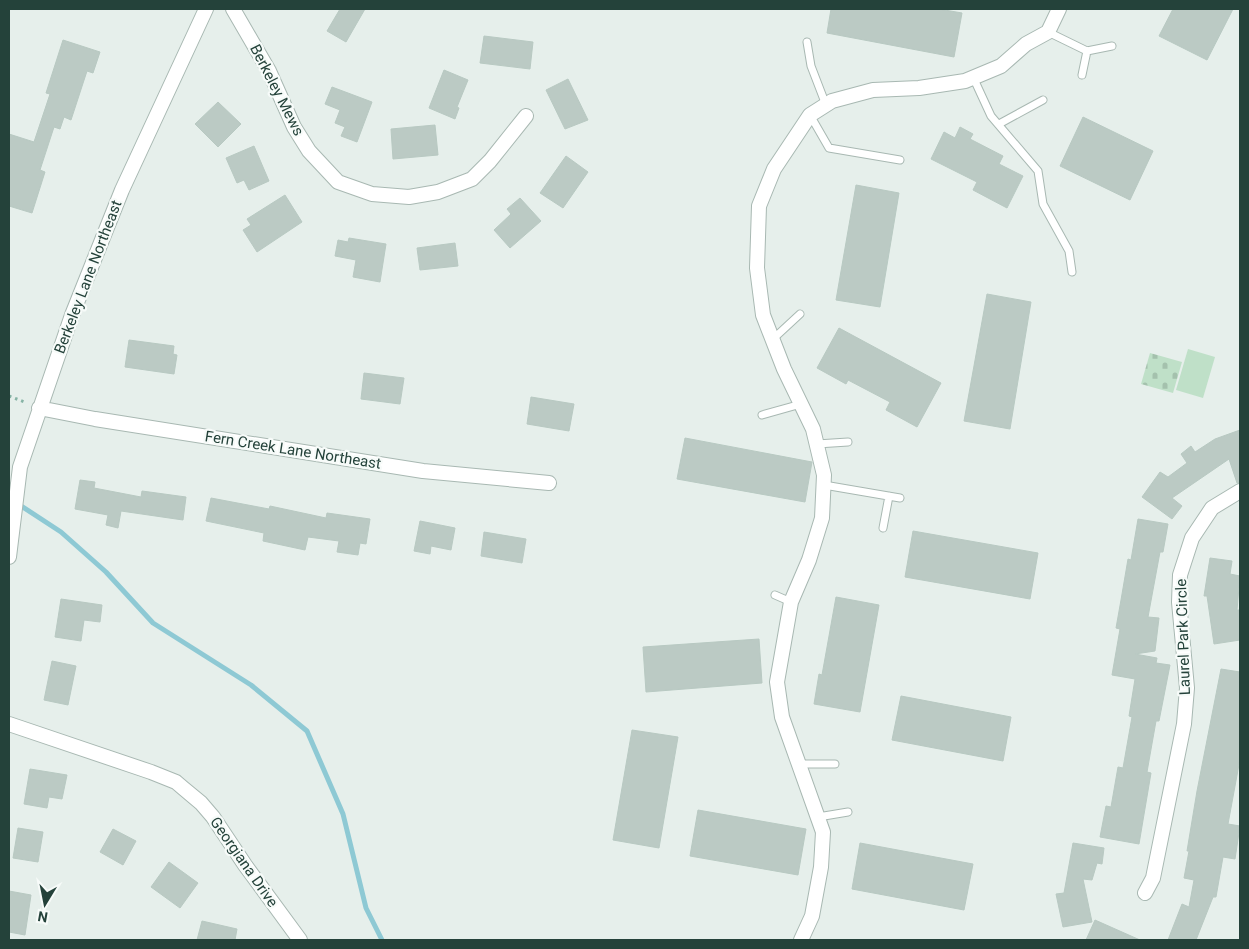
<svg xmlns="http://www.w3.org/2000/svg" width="1249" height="949" font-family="Roboto,sans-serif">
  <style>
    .cemetery { fill: url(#cemetery-stones) }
    .pitch { fill: #bfe0c8 }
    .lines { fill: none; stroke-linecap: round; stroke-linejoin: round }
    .stream { stroke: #8ec9d4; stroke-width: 5 }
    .building { fill: #bbcac4; stroke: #b8c9c2 }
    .service-casing { stroke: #a8b8b2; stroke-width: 9 }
    .minor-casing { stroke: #a8b8b2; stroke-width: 16 }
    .path { stroke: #86b3a5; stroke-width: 3; stroke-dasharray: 2.5 4; stroke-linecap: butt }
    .service { stroke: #fff; stroke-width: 7 }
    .minor { stroke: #fff; stroke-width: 14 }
    .labels { text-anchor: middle; stroke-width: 4.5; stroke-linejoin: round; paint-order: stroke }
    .street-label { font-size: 15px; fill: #24423a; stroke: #f7fbf9 }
  </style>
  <defs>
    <pattern id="cemetery-stones" width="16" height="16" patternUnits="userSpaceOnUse" patternTransform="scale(1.25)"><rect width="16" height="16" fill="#bfe0c8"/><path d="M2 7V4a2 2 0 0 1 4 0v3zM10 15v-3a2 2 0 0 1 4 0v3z" fill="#a4c1ad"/></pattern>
  </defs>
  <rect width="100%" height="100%" fill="#e6efeb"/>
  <path class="cemetery" d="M1150,353l32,9 -9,31 -32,-9z"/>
  <path class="pitch" d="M1188,349l27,8 -12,41 -27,-8z"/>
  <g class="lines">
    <path class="stream" d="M9,498l52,34 45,40 47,51 98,62 56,46 36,83 23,94 16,32"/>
  </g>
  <path class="building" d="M340,9h25l-19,33 -19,-11z
    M831,9h108l23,4 -8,44 -127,-24z
    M1173,9h60l-26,51 -48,-24z
    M484,36l49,6 -3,27 -50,-6z
    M63,40l37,12 -7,21 -6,-2 -16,49 -7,-3 -4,12 -6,-2 -14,43 5,2 -13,41 -23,-7v-72l25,8 16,-48 -4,-1z
    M444,70l24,10 -11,27 2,1 -4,11 -26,-11z
    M568,79l20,41 -23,9 -19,-39z
    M332,87l40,15 -15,40 -16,-6 4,-9 -10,-4 5,-13 -15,-6z
    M218,102l23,22 -23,23 -23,-23z
    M1083,117l70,34 -23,49 -70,-34z
    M435,125l3,30 -45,4 -2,-30z
    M960,127l13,7 -3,5 33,17 -4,8 24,12 -16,32 -34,-18 4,-8 -46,-23 13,-27 11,6z
    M254,146l15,35 -20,9 -5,-10 -7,3 -11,-25z
    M566,156l22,16 -25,36 -23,-15z
    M856,185l43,8 -19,114 -44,-7z
    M285,195l17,27 -45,30 -14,-22 8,-5 -4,-6z
    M520,198l21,23 -31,27 -16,-18 17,-16 -4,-5z
    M349,238l37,6 -6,38 -27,-5 3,-17 -21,-4 3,-16 10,2z
    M455,243l3,23 -38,4 -3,-22z
    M987,294l44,8 -21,127 -46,-8z
    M839,328l102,55 -24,44 -31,-17 4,-8 -42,-22 -2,4 -29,-16z
    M129,340l45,6 -1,8 4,1 -3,19 -49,-7z
    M364,373l40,5 -4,26 -39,-5z
    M531,397l43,7 -5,27 -42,-7z
    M1240,430v52l-3,1 -8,-24 -57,39 10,8 -10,13 -30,-22 18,-25 8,5 19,-14 -6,-9 10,-8 4,6 20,-13z
    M685,438l127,24 -7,40 -128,-23z
    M80,480l15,2 -1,6 47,9 1,-6 44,6 -3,23 -62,-9 -3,17 -12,-3 2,-10 -33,-6z
    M211,498l58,11 1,-3 56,12 1,-5 43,6 -4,25 -6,-1 -2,12 -21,-3 2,-11 -31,-4 -3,13 -42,-9 1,-8 -58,-12z
    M1138,519l30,5 -5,28h-3l-12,65 11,1 -4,33 -20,3 22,4 -1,5 14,2 -11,56h-3l-9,51 4,1 -12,71 -39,-7 6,-31 5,1 7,-40 5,1 9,-51 -3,-1 6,-37 -23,-4 8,-46 -4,-1 5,-28 7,-41 3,1z
    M420,521l35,7 -4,22 -20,-4 -1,8 -16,-3z
    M913,531l125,22 -8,46 -125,-22z
    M484,532l42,7 -4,24 -41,-7z
    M1210,558l22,3 -2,13 10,2 -3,34h3v30l-26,4 -7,-48h-3z
    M836,597l43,8 -19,107 -46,-8 5,-30 3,1z
    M61,599l41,6 -2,17 -16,-2 -3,21 -26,-4z
    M759,639l3,44 -116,9 -3,-45z
    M52,661l24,5 -8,39 -24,-5z
    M1221,669l19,3v87l-12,65 12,2 -5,33 -12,-2 -7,40h-3l-17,43h-28l14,-36 7,3 5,-27 -10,-2 5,-27h-2l10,-60z
    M901,696l110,21 -8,44 -111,-21z
    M632,730l46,7 -19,111 -46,-8z
    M30,769l37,6 -5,24 -13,-2 -2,11 -23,-4z
    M698,810l108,19 -8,46 -108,-19z
    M18,828l25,4 -5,30 -25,-4z
    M113,829l23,12 -13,24 -23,-13z
    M860,843l113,21 -9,46 -112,-21z
    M1073,843l31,5 -2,16 -5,-1 -5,17 -9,-1 9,43 -29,5 -7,-33 8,-1z
    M169,862l29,21 -18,25 -29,-21z
    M9,891l22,4 -6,40 -16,-3z
    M1095,920l45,20h-54z
    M202,921l35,8 -2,11h-38z"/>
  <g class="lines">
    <defs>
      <path id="service" d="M1048,32l39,19 -5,24
        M807,42l4,24 15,39
        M1087,51l25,-5
        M973,77l18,39 47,55 5,33 26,47 3,21
        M810,115l19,33 71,12
        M999,124l44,-24
        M773,339l27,-25
        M762,415l39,-11
        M817,444l31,-2
        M824,485l76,13
        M883,528l6,-32
        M775,595l16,7
        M799,764h36
        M818,817l30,-5"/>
      <path id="minor" d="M233,9l36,62 25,56 15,24 29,31 34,12 37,3 29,-5 34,-13 18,-18 36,-45
        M39,408l56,11 328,52 126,12
        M9,557l11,-90 52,-152 50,-125 84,-181
        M9,724l142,48 25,10 7,6 18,15 12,14 32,48 55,75
        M1145,893l8,-15 31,-154 3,-36 -8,-86 1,-27 12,-37 20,-30 28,-17
        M801,940l11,-24 9,-49 2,-35 -41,-115 -5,-35 14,-80 18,-42 13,-42 2,-43 -11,-46 -29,-60 -21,-54 -6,-47 2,-62 15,-37 36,-54 22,-14 41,-11 46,-2 46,-7 36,-15 25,-22 22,-12 11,-23"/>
    </defs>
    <use href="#service" class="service-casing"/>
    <use href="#minor" class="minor-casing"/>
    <path class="path" d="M9,396l18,7"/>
    <use href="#service" class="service"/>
    <use href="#minor" class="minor"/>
  </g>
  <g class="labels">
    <g class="street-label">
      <text transform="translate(277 90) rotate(63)" y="5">Berkeley Mews</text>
      <text transform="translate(88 277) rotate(-69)" y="5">Berkeley Lane Northeast</text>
      <text transform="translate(293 450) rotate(9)" y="5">Fern Creek Lane Northeast</text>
      <text transform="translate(1183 637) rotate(-92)" y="5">Laurel Park Circle</text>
      <text transform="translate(244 862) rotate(55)" y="5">Georgiana Drive</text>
    </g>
  </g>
  <rect width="1249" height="949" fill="none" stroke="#24423a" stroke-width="20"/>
  <g transform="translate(45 904) rotate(190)" stroke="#f7fbf9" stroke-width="4" paint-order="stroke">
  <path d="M0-4L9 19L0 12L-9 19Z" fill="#24423a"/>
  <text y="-8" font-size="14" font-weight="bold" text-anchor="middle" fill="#24423a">N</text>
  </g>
</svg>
